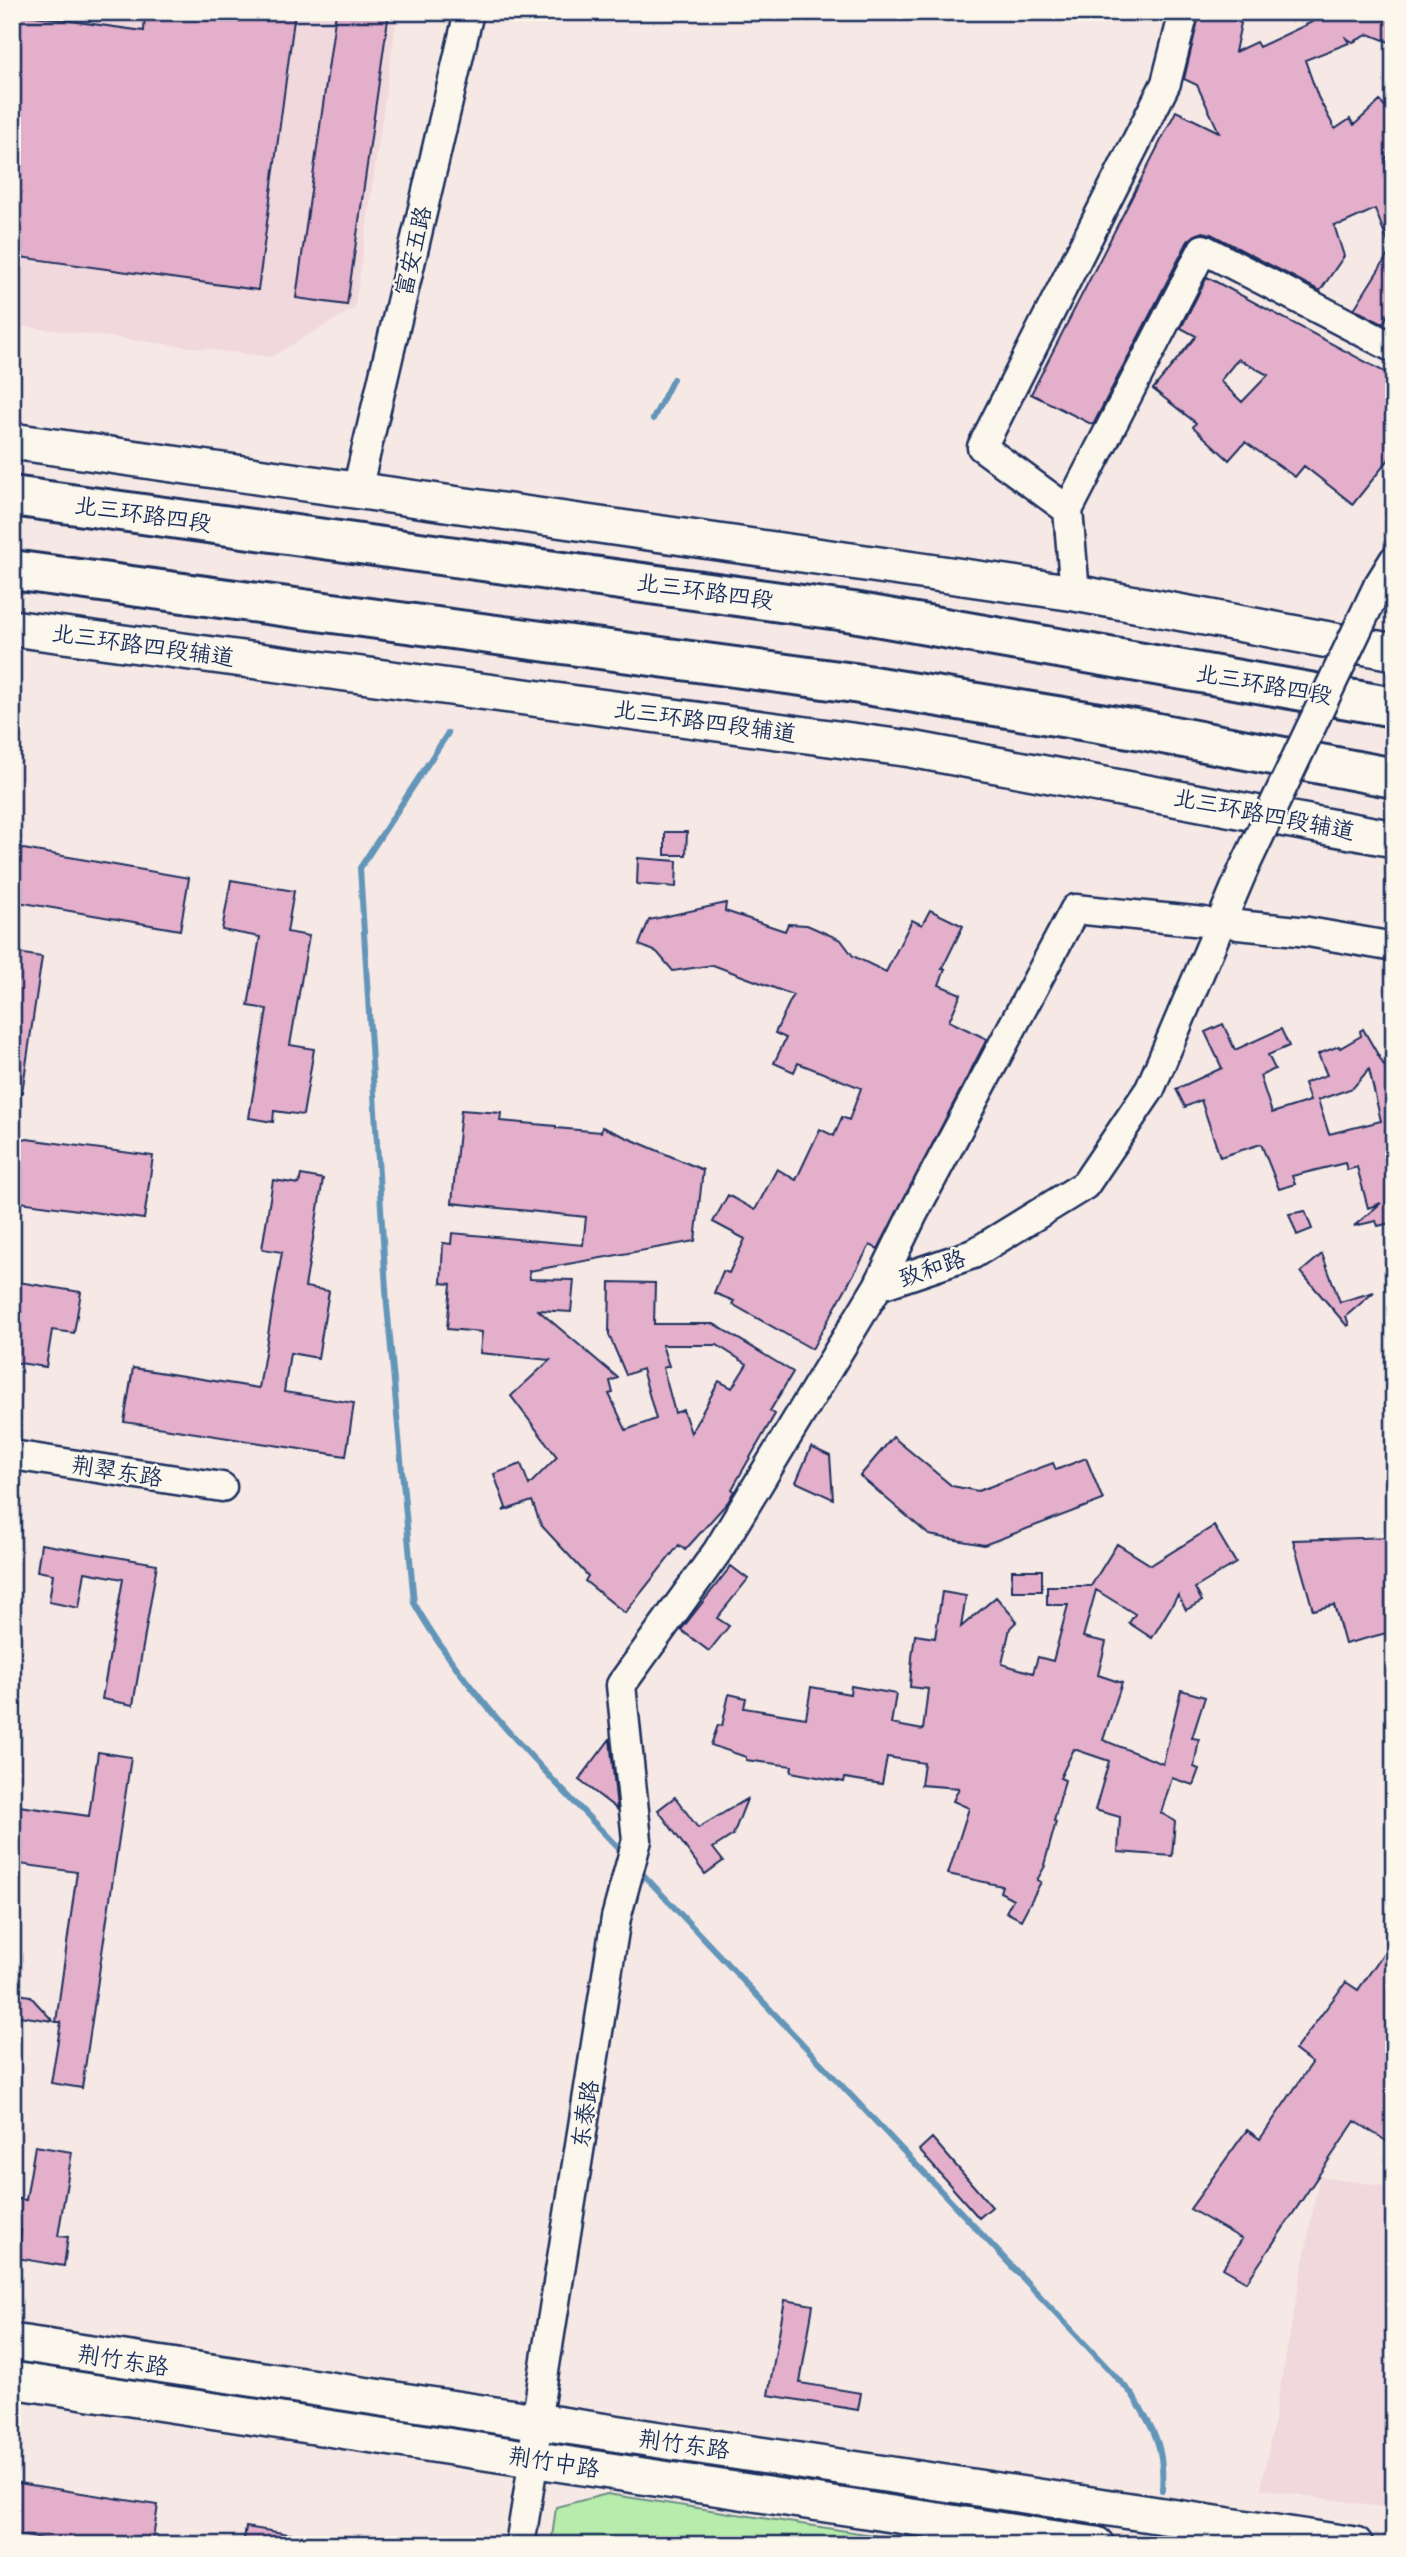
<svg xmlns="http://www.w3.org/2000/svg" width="1406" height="2557" font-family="'Comic Neue','LXGW WenKai TC',sans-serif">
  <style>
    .built { fill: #f1d8dd }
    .green { fill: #b8ecac; stroke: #6a8e85; stroke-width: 2 }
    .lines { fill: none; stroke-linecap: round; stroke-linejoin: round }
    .stream { stroke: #6395b9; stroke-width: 6 }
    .building { fill: #e4afca; stroke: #1b2f5e; stroke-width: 2; fill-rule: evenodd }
    .minor-casing { stroke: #1b2f5e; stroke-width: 33 }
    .major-casing { stroke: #1b2f5e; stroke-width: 40 }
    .highway-casing { stroke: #1b2f5e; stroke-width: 44 }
    .minor { stroke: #fbf7ec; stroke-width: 28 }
    .major { stroke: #fbf7ec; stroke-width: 35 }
    .highway { stroke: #fbf7ec; stroke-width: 38 }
    .minor-bridge-casing { stroke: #1b2f5e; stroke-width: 33; stroke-linecap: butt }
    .minor-bridge { stroke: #fbf7ec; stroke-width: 28 }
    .labels { text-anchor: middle; stroke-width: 5; stroke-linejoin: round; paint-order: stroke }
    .street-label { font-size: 23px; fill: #1b2f5e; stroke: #fbf7ec }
  </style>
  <rect width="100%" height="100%" fill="#f6e9e5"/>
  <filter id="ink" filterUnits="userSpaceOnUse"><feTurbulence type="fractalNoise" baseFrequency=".0143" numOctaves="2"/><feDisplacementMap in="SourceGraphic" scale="14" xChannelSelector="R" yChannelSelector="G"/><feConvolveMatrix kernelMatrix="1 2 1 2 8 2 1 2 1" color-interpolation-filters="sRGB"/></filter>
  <g filter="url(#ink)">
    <path class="built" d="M12,12h390l-6,11 -41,285 -84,49 -259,-32z
      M1319,2177l75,10v322l-133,-20z"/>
    <path class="green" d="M607,2494l330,51h-386l5,-38z"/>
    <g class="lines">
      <path class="stream" d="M653,419l20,-40
        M448,733l-88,135 27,437 27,298c54,95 135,172 210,251
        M639,1870l493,524c22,35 33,53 30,96"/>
    </g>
    <path class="building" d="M145,12h150l-37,278 -246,-34v-243l132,18z
      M336,12h53l-42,293 -51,-7z
      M1200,12h13l28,11 -6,29 21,-10 3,5 74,-35h61v32l-25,-10 -16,8 -7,-4 3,5 -44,17 13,37 17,32 15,-10 4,6 26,-24 14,15v34l-9,9 9,11v133l-11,21 -29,-15 37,-59 -16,-41 -33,15 -8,1 10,31 -24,35 -109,-57 -8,-2 -8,3 -7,6 -95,184 -62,-31 145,-283 43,21 -22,-47 -13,-6z
      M1207,277l187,100v76l-41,51 -49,-38 -9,11 -50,-35 -16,18 -36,-33 3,-4 -43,-34 43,-53 -15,-8zM1238,359l30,16 -26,27 -22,-21z
      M665,832h22l-1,23h-21z
      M12,847l177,31 -9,52 -168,-29z
      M638,858l39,3 -1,26 -39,-3z
      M231,880l63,11 -7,41 22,4 -19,109 24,4 -11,66 -29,-4 -1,11 -24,-4 18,-109 -19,-3 12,-69 -38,-7z
      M726,903l-1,8 60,20 3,-7 19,1 34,15 12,16 33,16 26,-52 10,5 8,-15 33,16 -21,43h3l-6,16 22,9 -12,27 38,18 -109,210 -8,-4 -58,104 -80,-45 2,-3 -20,-8 9,-22 6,2 16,-34 -32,-17 15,-27 27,15 22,-41 19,11 24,-51 14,7 8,-19 7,3 12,-32 -63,-25 -4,9 -20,-9 12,-25 -11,-5 18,-38 -80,-30 -40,6 -16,-19 -18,-7 10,-25z
      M12,952l30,5 -20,136h-10z
      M1223,1024l12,26 46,-21 8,17 -21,9 7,14 -15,7 12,37 38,-12 -6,-18 23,-8 -9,-21 21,-8 1,2 21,-12 -1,-5 3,-2 22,38 9,-2v157l-16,4 -2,-5 -22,5 27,-23 -13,5 -11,-41 -10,3 -2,-7 -53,13 3,8 -16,5 -18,-45 -41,13 -19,-57 -16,7 -9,-18 46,-21 -17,-36zM1369,1069l12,52 -52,13 -11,-34 35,-12z
      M461,1110l40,3 -1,8 56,5v2l45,4 1,-5 101,43 -8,71 -166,30 1,8 44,1 -3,32 -33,-2 80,68 -8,3 3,12 -4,1 17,36 30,-11 -14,-50 -16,6 -17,-40 1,-53 45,1 -1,41h60l79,48 -23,39 5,3 -43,75 2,2 -6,11 -43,48 -6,-5 -54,68 -40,-32 3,-5 -47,-51 -9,-24 -29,10 3,-3 -12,-34 27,-10 8,21 28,-28 -46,-61 39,-36 -70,-7 2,-21 -35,-3 4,-45 -10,-1 2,-40 8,1 1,-11 131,12 3,-28 -134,-14zM662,1345h55l30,19 -15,24 -13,-7 -28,52 -8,-23 -8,3 -12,-45 6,-2z
      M12,1137l141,19 -9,63 -132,-18z
      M301,1175l22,4 -18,108 24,4 -11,67 -28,-5 -6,39 70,11 -8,53 -222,-34 9,-54 126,20 23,-136 -20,-3 11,-69 26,4z
      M1305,1211l7,18 -15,6 -8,-21z
      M1322,1254l18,48 34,-10 -28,24 3,9 -2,1 -46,-54z
      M12,1281l69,11 -7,41 -22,-3 -6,37 -34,-5z
      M893,1437l59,49 26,5 75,-28 3,7 30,-12 17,42 -119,45 -55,-10 -69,-59z
      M811,1447l19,9 3,43 -37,-17z
      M1214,1526l22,37 -41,25 7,13 -16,9 -8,-15 -26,43 -23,-15 6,-9 -39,-24 -13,47 23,5 -8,33 24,8 -19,57 60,24 18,-74 24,7 -13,41 7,1 -5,28 5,2 -6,16 -21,-7 -11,35 14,8 -3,35 -54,-4 2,-35 -25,-7 14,-49 -35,-12 -14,29 5,2 -11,41 2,1 -12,43 1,1 -8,14 4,2 -20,38 -15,-8 7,-13 -13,-7 2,-6 -54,-12 21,-66 -16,-7 6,-13 -38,-3 3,-22 -37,-6 -5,27 -37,-6 -1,4 -53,-10 1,-6 -46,-6v-3l-35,-12 7,-20 4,1 7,-32 17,4 -2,10 62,10 5,-31 39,7 1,-8 45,8 -5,30 32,6 5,-41 -18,-2 2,-30 3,-22 20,3 7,-46 24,4 -5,31 35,-30 21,24 -7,7 -8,36 31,9 5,-16 15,4 15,-56h-21v-19h44l26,-42 34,21z
      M1394,1537v94l-49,13 -11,-39 -21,5 -20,-70z
      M41,1544l116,20 -24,141 -31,-6 21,-120 -38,-7 -6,36 -30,-6 4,-28 -16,-3z
      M731,1566l17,13 -31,39 12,8 -20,25 -28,-21z
      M1012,1570h30v21h-30z
      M610,1739l7,70 -38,-29z
      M98,1752l33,5 -49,331 -31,-5 10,-61h-5l21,-150 -65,-9v-58l77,11z
      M675,1797l23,31 49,-29 -14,36 -20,13 10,13 -18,13 -47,-64z
      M1394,1938v208l-39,-25 -108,161 -24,-14 19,-29 -52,-30 57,-79 13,9 52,-76 -17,-13 51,-68 12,8z
      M12,1993l18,3 23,25 -41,-6z
      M932,2138l60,69 -13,11 -60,-68z
      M35,2146l37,6 -14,84 10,1 -4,29 -47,-8 4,-28 -9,-2v-30l14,2z
      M785,2300l28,5 -13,78 61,10 -3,17 -90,-15z
      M12,2482l146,23 -6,40h-73l-67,-11z
      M246,2527l55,9 -1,9h-57z"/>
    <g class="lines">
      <defs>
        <path id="minor" d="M357,490l112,-478
          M1068,510l135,-261 187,97 4,-1
          M1378,586l16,-26
          M1075,593l-7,-83 -86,-63 184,-364 18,-71
          M1238,925l70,7 86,15
          M878,1286l35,-72 162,-305 129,13
          M12,1455l210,32
          M520,2545l14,-87 2,-36 80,-504 21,-78 -16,-155 96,-133 161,-266 95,-32 112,-69 65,-96 94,-221"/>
        <path id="major" d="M12,441l1063,152 319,59
          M12,628l899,121 483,90
          M12,2342l1343,203
          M12,2380l1084,165"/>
        <path id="highway" d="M12,496l841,116 541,95
          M12,570l842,113 288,47 252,48"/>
      </defs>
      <use href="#minor" class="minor-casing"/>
      <use href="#major" class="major-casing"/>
      <use href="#highway" class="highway-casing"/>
      <use href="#minor" class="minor"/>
      <use href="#major" class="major"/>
      <use href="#highway" class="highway"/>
      <defs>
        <path id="minor-bridge" d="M1244,868l134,-282"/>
      </defs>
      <use href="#minor-bridge" class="minor-bridge-casing"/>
      <use href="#minor-bridge" class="minor-bridge"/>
    </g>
  </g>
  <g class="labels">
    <g class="street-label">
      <text transform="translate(413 251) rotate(-77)" y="8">富安五路</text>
      <text transform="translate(143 514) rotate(8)" y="8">北三环路四段</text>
      <text transform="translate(705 591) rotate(8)" y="8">北三环路四段</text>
      <text transform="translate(143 645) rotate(8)" y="8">北三环路四段辅道</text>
      <text transform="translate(1264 684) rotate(10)" y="8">北三环路四段</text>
      <text transform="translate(705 721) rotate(8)" y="8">北三环路四段辅道</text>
      <text transform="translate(1264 814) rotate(11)" y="8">北三环路四段辅道</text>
      <text transform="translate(932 1268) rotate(-19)" y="8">致和路</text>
      <text transform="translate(117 1471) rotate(9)" y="8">荆翠东路</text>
      <text transform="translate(585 2114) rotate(-81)" y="8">东泰路</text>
      <text transform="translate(123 2360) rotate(9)" y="8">荆竹东路</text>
      <text transform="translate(684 2444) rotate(8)" y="8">荆竹东路</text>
      <text transform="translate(554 2462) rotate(9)" y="8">荆竹中路</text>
    </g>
  </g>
  <rect width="1406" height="2557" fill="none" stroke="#fbf7ec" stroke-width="42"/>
  <rect x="21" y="21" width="1364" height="2515" fill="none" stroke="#1b2f5e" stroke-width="2.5" filter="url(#ink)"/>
</svg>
